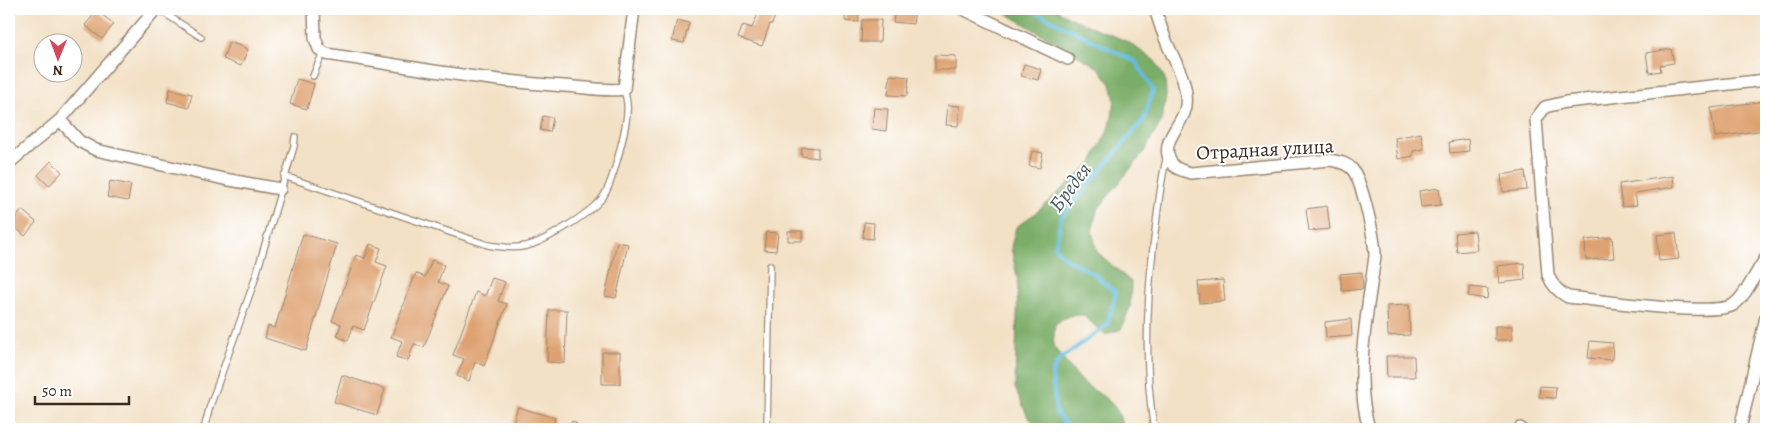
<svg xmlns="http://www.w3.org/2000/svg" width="1775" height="438" font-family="Alegreya,serif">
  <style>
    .forest { fill: #7aad68; stroke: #5a6c43 }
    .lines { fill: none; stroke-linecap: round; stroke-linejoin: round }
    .stream { stroke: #64bde1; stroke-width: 4 }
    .building { fill: #dea16f }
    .service-casing { stroke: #978672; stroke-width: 8 }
    .minor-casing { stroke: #978672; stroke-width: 14 }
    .service { stroke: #fff; stroke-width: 5.5 }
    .minor { stroke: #fff; stroke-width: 11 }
    .labels { text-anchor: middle; stroke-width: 4; stroke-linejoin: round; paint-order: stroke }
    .street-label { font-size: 20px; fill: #3b2a1e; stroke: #fff }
    .water-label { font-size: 21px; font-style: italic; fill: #495d62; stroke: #fff }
  </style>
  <rect width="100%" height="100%" fill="#fff"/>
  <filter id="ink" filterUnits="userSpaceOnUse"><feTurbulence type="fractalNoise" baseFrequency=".02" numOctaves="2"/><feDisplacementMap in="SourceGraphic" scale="10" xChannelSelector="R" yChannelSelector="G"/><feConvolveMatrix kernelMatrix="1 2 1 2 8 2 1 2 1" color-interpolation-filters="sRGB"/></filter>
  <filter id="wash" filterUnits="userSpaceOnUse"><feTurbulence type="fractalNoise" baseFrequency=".0096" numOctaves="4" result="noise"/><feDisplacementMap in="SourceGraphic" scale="20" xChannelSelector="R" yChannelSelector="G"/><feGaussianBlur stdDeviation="1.12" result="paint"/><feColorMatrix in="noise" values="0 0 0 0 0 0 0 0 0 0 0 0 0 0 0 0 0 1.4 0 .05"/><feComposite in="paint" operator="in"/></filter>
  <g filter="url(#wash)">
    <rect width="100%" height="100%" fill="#f3e1c6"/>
    <path class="forest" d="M999,9h56l16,9 57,24 27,19 10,18 1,17 -4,24 -18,32 -47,58 -5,21 5,21 34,30 -1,25 -9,22 -16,6 -22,-20h-12l-16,9 -2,22c9,11 17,23 27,33 17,18 38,18 42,48l-2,2h-78l-14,-12 -13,-29 3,-107 -7,-34 5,-20 21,-15 55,-50 18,-36 5,-25 -4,-17 -12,-16z"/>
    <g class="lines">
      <path class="stream" d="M1029,9l107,53 17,28 -9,29 -83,99 -6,29 12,13 26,13 23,20 -9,32 -48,35 -7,13 4,40 14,15 8,1"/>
    </g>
    <g id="blocks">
      <path class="building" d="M760,9h18l-6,15h-2l-8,22 -24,-8 5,-13 9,3z
        M846,9h13v13l-14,-1z
        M895,9l20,1 -2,14 -20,-2z
        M97,11l17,13 -12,15 -17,-14z
        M677,20l12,3 -5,20 -12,-2z
        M862,20h19l-1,22h-19z
        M229,42l19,7 -7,17 -18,-7z
        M1671,49l3,14 -14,2 1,6 -12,2 -3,-20z
        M935,55l21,1v14h-21z
        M1024,64l17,5 -3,11 -17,-4z
        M890,75l19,2 -2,19 -19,-1z
        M297,79l17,5 -7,25 -17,-5z
        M170,89l22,5 -3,14 -22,-6z
        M1766,101v29l-51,7 -4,-29z
        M948,105l12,1 -2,20 -12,-1z
        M874,108l14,1 -2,22 -14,-2z
        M543,116l10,2 -3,14 -10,-2z
        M1421,133l3,16 -11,2v5l-15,3 -3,-21z
        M1468,139l1,12 -19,2 -1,-11z
        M802,147l16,1v10l-17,-2z
        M1032,151l11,2 -3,15 -11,-2z
        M51,161l11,11 -13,14 -11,-11z
        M1525,171l2,19 -24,2 -2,-17z
        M1673,176l1,11 -39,6 2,12 -15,2 -3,-23z
        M110,181l21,4 -3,16 -21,-4z
        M1439,188l2,17 -20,2 -2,-16z
        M1327,206l3,23 -21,2 -3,-22z
        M22,210l14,12 -11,14 -14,-12z
        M864,222l10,1 -1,16 -10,-1z
        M788,231h14v10h-14z
        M1475,231l2,19 -20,2 -2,-19z
        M766,232l12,1 -2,18 -12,-1z
        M1676,233l3,26 -20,2 -2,-26z
        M303,234l34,10 -31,107 -41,-13 3,-12 7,2z
        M1612,237l2,21 -28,2 -1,-20z
        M617,242l11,2 -12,54 -11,-2z
        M370,244l11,4 -5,14 11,4 -23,64 -11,-4 -5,15 -11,-5 4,-12 -9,-3 24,-66 9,3z
        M432,260l12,5 -6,17 10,4 -24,61 -10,-3 -6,17 -12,-4 6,-16 -11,-4 25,-64 9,4z
        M1524,263l1,17 -26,3 -2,-17z
        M1362,272l1,17 -21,2 -2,-17z
        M492,278l13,4 -7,19 9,3 -23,62 -9,-4 -6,19 -12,-5 7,-17 -11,-4 23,-63 9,4z
        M1223,280l2,21 -25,2 -2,-21z
        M1470,287l18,2 -1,10 -19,-3z
        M1409,305l1,30 -22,1 -1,-30z
        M549,310h18l-2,53 -18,-1z
        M1351,319l1,17 -26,2 -1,-16z
        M1495,326h17v14h-17z
        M1590,341l23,2 -1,17 -24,-2z
        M602,352h18v32h-18z
        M1386,356h28l1,21h-28z
        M342,375l43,14 -8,26 -43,-13z
        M1540,386l16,1 -1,11 -16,-1z
        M518,407l37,11 -3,11h-41z"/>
    </g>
  </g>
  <g filter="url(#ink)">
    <use href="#blocks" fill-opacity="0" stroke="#978672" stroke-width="1"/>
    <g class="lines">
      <defs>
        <path id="service" d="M158,9l43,28
          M313,76l10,-24
          M284,176l204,69c13,2 26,4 38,1 19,-4 66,-34 77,-49 10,-14 26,-76 24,-93 0,-4 -2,-10 -3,-15
          M573,425v4
          M204,429l6,-23 44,-124 40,-136 1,-9
          M767,429l3,-163
          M1154,429c-11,-67 -7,-138 2,-205 3,-23 5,-46 11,-68"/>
        <path id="minor" d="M314,9l1,29 4,11 7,5c79,12 158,27 238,32 19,1 41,6 60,3l10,-80
          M963,9l105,50
          M1155,9c3,9 6,19 10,29 8,22 24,43 21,68 -2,17 -22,31 -18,49 3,13 12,15 23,18l139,-13c8,2 15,2 21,8 11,10 24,73 24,88 -7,56 -22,117 -6,173
          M1766,80l-200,22 -21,5 -9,12 12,156c4,10 10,17 20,22 31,3 143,20 165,8 13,-8 23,-34 33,-47
          M60,120l19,21 17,9 128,29 56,10
          M9,163l51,-43 96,-111
          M1520,428l1,1
          M1740,429l26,-112"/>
      </defs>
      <use href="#service" class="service-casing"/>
      <use href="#minor" class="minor-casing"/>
      <use href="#service" class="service"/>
      <use href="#minor" class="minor"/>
    </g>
  </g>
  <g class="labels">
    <g class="street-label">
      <text transform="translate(1265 149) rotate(-3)" y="7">Отрадная улица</text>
    </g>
    <g class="water-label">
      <text transform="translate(1070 187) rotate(-53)" y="7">Бредея</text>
    </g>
  </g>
  <rect width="1775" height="438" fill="none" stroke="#fff" stroke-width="30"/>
  <g transform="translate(58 58) rotate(181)"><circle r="24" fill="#ffffff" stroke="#b1aaa5"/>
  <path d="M0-4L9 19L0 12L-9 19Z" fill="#d1495b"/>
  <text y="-8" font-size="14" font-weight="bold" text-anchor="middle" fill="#3b2a1e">N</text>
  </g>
  <path d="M35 396v8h94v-8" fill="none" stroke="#3b2a1e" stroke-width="2.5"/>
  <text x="42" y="396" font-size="15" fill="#3b2a1e" stroke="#ffffff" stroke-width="4" paint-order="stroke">50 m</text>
</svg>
